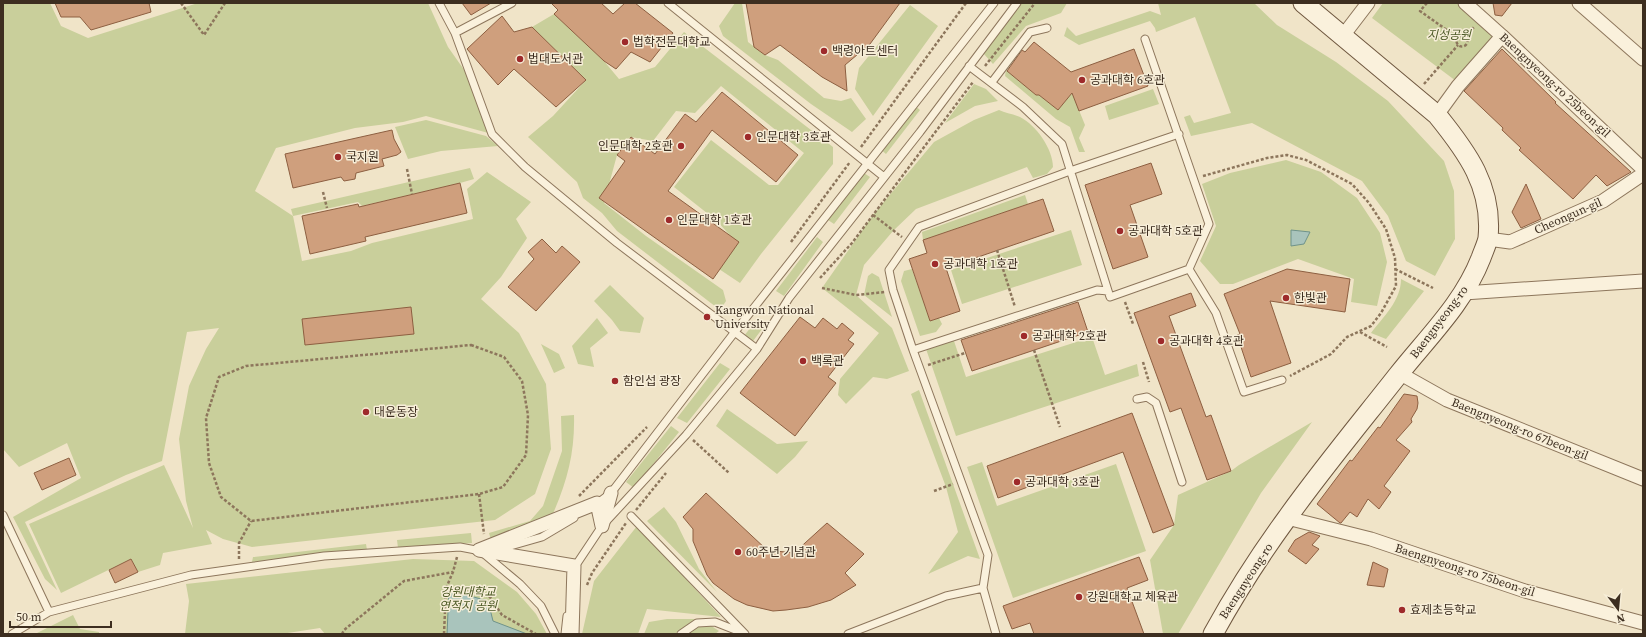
<svg xmlns="http://www.w3.org/2000/svg" width="1646" height="637" font-family="'Source Serif 4','Noto Sans KR',serif">
  <style>
    .green { fill: #c9cf9b }
    .water { fill: #a9c4bc; stroke: #6f938a }
    .building { fill: #cf9f7d; stroke: #8d5f41 }
    .lines { fill: none; stroke-linecap: round; stroke-linejoin: round }
    .lane-casing { stroke: #8d765c; stroke-width: 9 }
    .street-casing { stroke: #8d765c; stroke-width: 15 }
    .secondary-casing { stroke: #6f573f; stroke-width: 21 }
    .path { stroke: #8d765c; stroke-width: 2.5; stroke-dasharray: 3 2; stroke-linecap: butt }
    .lane { stroke: #faf1dc; stroke-width: 7 }
    .street { stroke: #faf1dc; stroke-width: 13 }
    .secondary { stroke: #faf1dc; stroke-width: 19 }
    .poi-dot { fill: #9e2a2b; stroke: #f7eed8; stroke-width: 1.5 }
    .labels { text-anchor: middle; stroke-width: 3; stroke-linejoin: round; paint-order: stroke }
    .park-label { font-size: 12px; font-style: italic; fill: #4d5a26; stroke: #f7eed8 }
    .poi-label { font-size: 12px; fill: #3d2e20; stroke: #f7eed8; text-anchor: start }
    .street-label { font-size: 12px; fill: #3d2e20; stroke: #f7eed8 }
  </style>
  <rect width="100%" height="100%" fill="#f0e4c8"/>
  <path class="green" d="M3,3h47l11,23 27,12 110,-35h230l20,44 24,34 20,53 -66,-18 -23,6 -48,6 -79,20 -21,43 38,25 -2,-7 179,-41 4,11 -14,4 -98,23 -4,-4 -65,14 9,45 49,-10 21,-8 101,-24 -6,-30 20,-17 44,30 -15,17 11,19 -26,39 -20,22 38,34 27,51 5,65 -16,45 -40,26 -243,27 -29,-8 -17,-9 6,14 -49,9 -3,12 -22,7 -7,-13 -70,34 -32,-69 135,-59 29,63 -7,-27 -7,-62 10,-53 17,-37 13,-21 -32,4 -25,129 -36,14 -101,47 32,68 -12,-11 -32,-62 68,-39 -14,-35 -48,24 -16,-18z
    M735,3h7l6,39 17,13 13,5 46,38 17,3 10,-3 15,21 -14,13 -41,-28 -88,-68 -4,-10z
    M1019,3h48l-6,10 -35,13 -33,38 -10,-11z
    M1158,3h96l23,22 59,37 52,39 56,60 10,30 1,48 -20,37 -29,-15 -18,-45 -26,-35 -110,-58 -61,13 -7,-19 6,-2 4,8 37,-10 -36,-96 -39,15 -1,-4 -5,-7 -71,24 -15,-9 3,-9 9,9 74,-25 11,4z
    M1383,3h79l36,31 -42,47 -84,-63z
    M910,5l28,21 -65,90 -18,-27 4,-21z
    M554,14l50,47 15,18 36,-12 29,-35 149,115v17l-72,90 -21,29 -21,-14 16,-28 -18,-20 -43,-34 37,-47 58,45h9l26,-32 -83,-67 -26,27 -19,-2 -23,30 -22,-4 -14,18 -13,48 42,33 77,54 3,11 -6,9 -103,-79 -15,-18 -19,-15 -6,-16 -49,-45 25,-21 33,-36 -54,-53z
    M1006,70l30,25h3l19,15 14,-17 13,32 -6,13 6,14h-6l-9,-25 -14,-8 -51,-43z
    M974,84l12,5 12,12 -23,5 -30,17z
    M1153,89l6,15 -50,16 -4,-14z
    M913,104l7,6 -34,44 -7,-6z
    M999,110c6,3 14,4 21,7 16,8 33,32 33,50l-6,7 -14,4 -6,-11 -111,42 -23,22 -29,34 -8,30 36,33 17,43 -22,8 -14,-2 -27,27 -8,-9 2,-16 39,-46 -57,-45 51,-73 61,-73 40,-22z
    M426,120l60,16 12,10 -57,5 -33,8 -13,-32z
    M1286,160l35,12 36,26 23,35 7,29 -10,44 -26,-4 3,-23 -56,-20 -65,25h-13l-20,-23 16,-35 -14,-42 28,-11z
    M864,173l6,4 -36,47 -6,-4z
    M1025,195l3,9 -105,36 -1,-8z
    M1071,230l11,35 -120,39 -11,-34z
    M817,237l6,5 -39,54 -8,-5z
    M912,269l18,52 9,-3 3,6 -6,8 -16,4 -19,-55 3,-10z
    M872,273l7,4 13,40 -28,-22 4,-19z
    M1401,279l23,12 -38,48 -15,-6c12,-16 30,-32 30,-54z
    M610,285l34,33 -4,15 -20,-2 -8,-11 -18,-19z
    M597,318l11,15 -18,15 4,19 -16,-3 -6,-18z
    M758,318l8,6 -13,17 -9,-5z
    M1092,337l13,38 32,-11 2,12 -183,60 -31,-90 28,-8 13,39z
    M541,344l18,10 6,14 -11,5z
    M720,363l10,6 -43,54 -10,-5z
    M919,390l61,169 -12,-3 -40,18 30,-42 -12,-45 -35,-93z
    M727,409l50,35 31,-3 -13,16 -18,17 -61,-48z
    M574,415c1,38 -7,68 -23,103l-59,26 -3,-11 41,-12 13,-15 19,-55 -1,-35z
    M1312,422l-51,71 -83,141h-15l-13,-74 24,-35 4,-30 53,-24 8,-6z
    M671,426l8,6 -45,56 -8,-6z
    M982,462l15,44 119,-42 30,87 -133,47 -46,-131z
    M664,507l12,15 23,47 18,23 -70,-71z
    M637,526l84,91 -74,-8 -9,25h-56l12,-53z
    M471,533l1,10 -74,5 -1,-8z
    M366,544l1,6 -115,12 1,-5z
    M413,559l61,2 43,31 19,22 11,20h-222l-5,-6 -39,6h-96l4,-33 -3,-17z
    M73,615l7,14 19,3v2h-64z
    M667,619h34l18,12 -4,3h-71l5,-12z"/>
  <path class="water" d="M1291,230l19,2 -6,12 -13,2z
    M449,590l39,11 5,20 34,13h-80z"/>
  <path class="building" d="M55,3h94l2,9 -60,18 -11,-13h-19z
    M462,3h29l-20,12z
    M551,3h50l12,11 12,-11h10l38,30 -23,29 -19,-10 -15,17 -12,-8 -50,-47 4,-4z
    M746,3h154l-30,41 -25,21 2,26 -25,-14 -42,-32 -15,10 -11,-8z
    M1493,3h19l-10,13 -7,-1z
    M502,16l12,16 18,-5 54,53 -30,27 -42,-38 -16,16 -31,-36z
    M1034,42l37,30 63,-23 14,37 -69,25 -7,-18 -14,17 -19,-15h-3l-29,-24 15,-21 3,2z
    M1502,49l54,53 -1,1 76,69 -24,14 -11,-11 -23,24 -54,-49 2,-2 -19,-18 1,-2 -39,-37z
    M722,92l76,63 -22,27 -64,-52 -44,61 71,51 -26,37 -114,-81 26,-37 -8,-6 14,-18 24,17 30,-40 11,8z
    M392,130l2,9 7,13 -4,3 -15,4 2,7 -28,7 -1,6 -11,2 -3,-4 -48,11 -8,-34z
    M1151,163l11,31 -32,11 18,52 -35,12 -28,-84z
    M460,183l7,30 -102,24 1,4 -56,13 -8,-38 56,-12 1,3z
    M1526,184l15,35 -20,9 -9,-16z
    M1043,199l11,32 -108,37 14,43 -30,10 -21,-62 18,-6 -4,-13z
    M542,239l14,14 6,-7 18,16 -44,49 -28,-24 26,-28 -6,-7z
    M1287,269l63,10 -5,33 -75,-11 21,62 -40,14 -14,-42 3,-1 -16,-40z
    M1191,293l5,13 -27,10 37,101 5,-2 20,56 -24,9 -26,-72 -11,4 -36,-99z
    M1078,302l10,30 -116,39 -11,-31z
    M411,307l3,27 -109,11 -3,-26z
    M800,317l15,11 8,-10 14,11 5,-6 12,10 -6,7 6,4 -26,33 8,6 -41,53 -55,-43z
    M1404,394l13,2 1,7 -1,6 -6,10 1,3 -16,18 14,11 -26,35 7,6 -12,17 -11,-10 -11,18 -7,-5 -9,11h-1l-23,-19 33,-44 2,1 26,-34 2,1z
    M1132,413l42,112 -21,8 -30,-81 -125,46 -11,-32z
    M69,458l7,17 -34,15 -8,-17z
    M706,493l61,57 27,3 33,-30 37,31 -19,19 11,12 -25,15 -23,7 -22,3 -13,1 -26,-6 -13,-6 -21,-16 -6,-8 -14,-34v-12l-10,-12z
    M1309,532l11,4 -8,9 7,4 -13,15 -18,-13 7,-11z
    M1139,557l9,23 -21,8 17,46h-110l-4,-11 -18,6 -9,-23z
    M131,559l7,13 -23,11 -6,-13z
    M1373,562l15,7 -4,18 -17,-2z"/>
  <g class="lines">
    <defs>
      <path id="lane" d="M439,3l16,30 37,101 33,33 92,76 140,106
        M668,3l216,174
        M455,33l57,-30
        M969,66l54,41 39,37 48,153 79,-28 20,-45 -64,-185
        M992,82l38,-50 17,-4
        M1189,269l27,44 28,79 38,-12
        M913,350l184,-60 11,1
        M1137,399l10,-2 9,6 26,79
        M595,505l16,-12 123,-160 260,-330
        M3,515l46,97
        M631,516l114,118
        M496,550l46,-13 32,-19
        M483,553l37,31 21,22 14,28
        M574,568l28,-42 84,-91 71,-86 32,-51 131,-166 97,-129
        M12,634l37,-22 142,-37 133,-19 136,-9 21,4
        M565,634l2,-18
        M681,634l16,-11 18,-1 28,11
        M848,634l98,-38 37,-8
        M996,634l-13,-46 5,-33 -75,-205 -20,-60 -4,-20 30,-43 151,-56 109,-37"/>
      <path id="street" d="M1465,3l37,33 141,133
        M1579,3l64,56
        M1342,37l26,-34
        M1437,115l21,-29 44,-50
        M1488,239l22,3 93,-41 40,-27
        M1464,293l179,-12
        M1399,373l48,27 196,79
        M1287,518l84,21 154,52 118,32
        M572,634l2,-68 -95,-16 118,-47 5,23 9,-33"/>
      <path id="secondary" d="M1213,634c22,-40 47,-79 74,-116 35,-49 74,-96 111,-143 30,-38 65,-71 83,-117 2,-6 6,-14 7,-20 5,-51 -21,-86 -51,-123l-134,-112"/>
    </defs>
    <use href="#lane" class="lane-casing"/>
    <use href="#street" class="street-casing"/>
    <use href="#secondary" class="secondary-casing"/>
    <path class="path" d="M181,3l23,32 21,-32
      M1427,3l-7,8 38,27
      M1456.5 41a5.5 5.5 0 1 1 11 0a5.5 5.5 0 1 1-11 0Z
      M1465,37l9,-10
      M985,66l50,-63
      M1424,84l34,-39
      M861,147l105,-144
      M407,169l5,25
      M1203,176l64,-18 20,-3 19,5 46,24 17,19 17,26 9,29 1,28 -15,27 -10,13 -24,11 -16,17 -41,22
      M323,192l4,16
      M873,215l29,22
      M791,242l59,-80
      M997,250l18,57
      M1395,269l38,19
      M820,278l32,-35 121,-161
      M822,288l34,7 29,-3
      M1125,302l8,22
      M1360,332l27,15
      M471,345l33,12 18,24 6,34 -2,40 -23,32 -24,7 -228,27 -30,-24 -12,-34 -3,-45 13,-41 27,-11z
      M1034,350l26,77
      M1143,362l6,20
      M928,365l37,-12
      M693,440l36,33
      M934,491l19,-7
      M479,494l5,40
      M579,496l68,-69
      M636,510l30,-37
      M239,559v-16l12,-22
      M587,585l5,-12 34,-50
      M446,588l7,-16 4,-15
      M342,634l2,-4 60,-49 49,-9
      M444,634l2,-46 23,2 21,7 12,18 34,19"/>
    <use href="#lane" class="lane"/>
    <use href="#street" class="street"/>
    <use href="#secondary" class="secondary"/>
  </g>
  <g class="poi-dot">
    <circle cx="625" cy="42" r="4"/>
    <circle cx="824" cy="51" r="4"/>
    <circle cx="520" cy="59" r="4"/>
    <circle cx="1082" cy="80" r="4"/>
    <circle cx="748" cy="137" r="4"/>
    <circle cx="681" cy="146" r="4"/>
    <circle cx="338" cy="157" r="4"/>
    <circle cx="669" cy="220" r="4"/>
    <circle cx="1120" cy="231" r="4"/>
    <circle cx="935" cy="264" r="4"/>
    <circle cx="1286" cy="298" r="4"/>
    <circle cx="707" cy="317" r="4"/>
    <circle cx="1024" cy="336" r="4"/>
    <circle cx="1161" cy="341" r="4"/>
    <circle cx="803" cy="361" r="4"/>
    <circle cx="615" cy="381" r="4"/>
    <circle cx="366" cy="412" r="4"/>
    <circle cx="1017" cy="482" r="4"/>
    <circle cx="738" cy="552" r="4"/>
    <circle cx="1079" cy="597" r="4"/>
    <circle cx="1402" cy="610" r="4"/>
  </g>
  <g class="labels">
    <g class="park-label">
      <text x="1449" y="39">지성공원</text>
      <text x="468" y="596">강원대학교<tspan x="468" dy="14">연적지 공원</tspan></text>
    </g>
    <g class="poi-label">
      <text x="633" y="46">법학전문대학교</text>
      <text x="832" y="55">백령아트센터</text>
      <text x="528" y="63">법대도서관</text>
      <text x="1090" y="84">공과대학 6호관</text>
      <text x="756" y="141">인문대학 3호관</text>
      <text x="673" y="150" text-anchor="end">인문대학 2호관</text>
      <text x="346" y="161">국지원</text>
      <text x="677" y="224">인문대학 1호관</text>
      <text x="1128" y="235">공과대학 5호관</text>
      <text x="943" y="268">공과대학 1호관</text>
      <text x="1294" y="302">한빛관</text>
      <text x="715" y="314">Kangwon National<tspan x="715" dy="14">University</tspan></text>
      <text x="1032" y="340">공과대학 2호관</text>
      <text x="1169" y="345">공과대학 4호관</text>
      <text x="811" y="365">백록관</text>
      <text x="623" y="385">함인섭 광장</text>
      <text x="374" y="416">대운동장</text>
      <text x="1025" y="486">공과대학 3호관</text>
      <text x="746" y="556">60주년 기념관</text>
      <text x="1087" y="601">강원대학교 체육관</text>
      <text x="1410" y="614">효제초등학교</text>
    </g>
    <g class="street-label">
      <text transform="translate(1555 85) rotate(43)" y="4">Baengnyeong-ro 25beon-gil</text>
      <text transform="translate(1568 216) rotate(-24)" y="4">Cheongun-gil</text>
      <text transform="translate(1439 322) rotate(-53)" y="4">Baengnyeong-ro</text>
      <text transform="translate(1520 429) rotate(22)" y="4">Baengnyeong-ro 67beon-gil</text>
      <text transform="translate(1465 570) rotate(18)" y="4">Baengnyeong-ro 75beon-gil</text>
      <text transform="translate(1246 581) rotate(-57)" y="4">Baengnyeong-ro</text>
    </g>
  </g>
  <rect width="1646" height="637" fill="none" stroke="#3d2e20" stroke-width="8"/>
  <g transform="translate(1618 609) rotate(164)" stroke="#f7eed8" stroke-width="3" paint-order="stroke">
  <path d="M0-3L7 15L0 10L-7 15Z" fill="#3d2e20"/>
  <text y="-6" font-size="11" font-weight="bold" text-anchor="middle" fill="#3d2e20">N</text>
  </g>
  <path d="M10 621v6h101v-6" fill="none" stroke="#3d2e20" stroke-width="2"/>
  <text x="16" y="621" font-size="12" fill="#3d2e20" stroke="#f7eed8" stroke-width="3" paint-order="stroke">50 m</text>
</svg>
